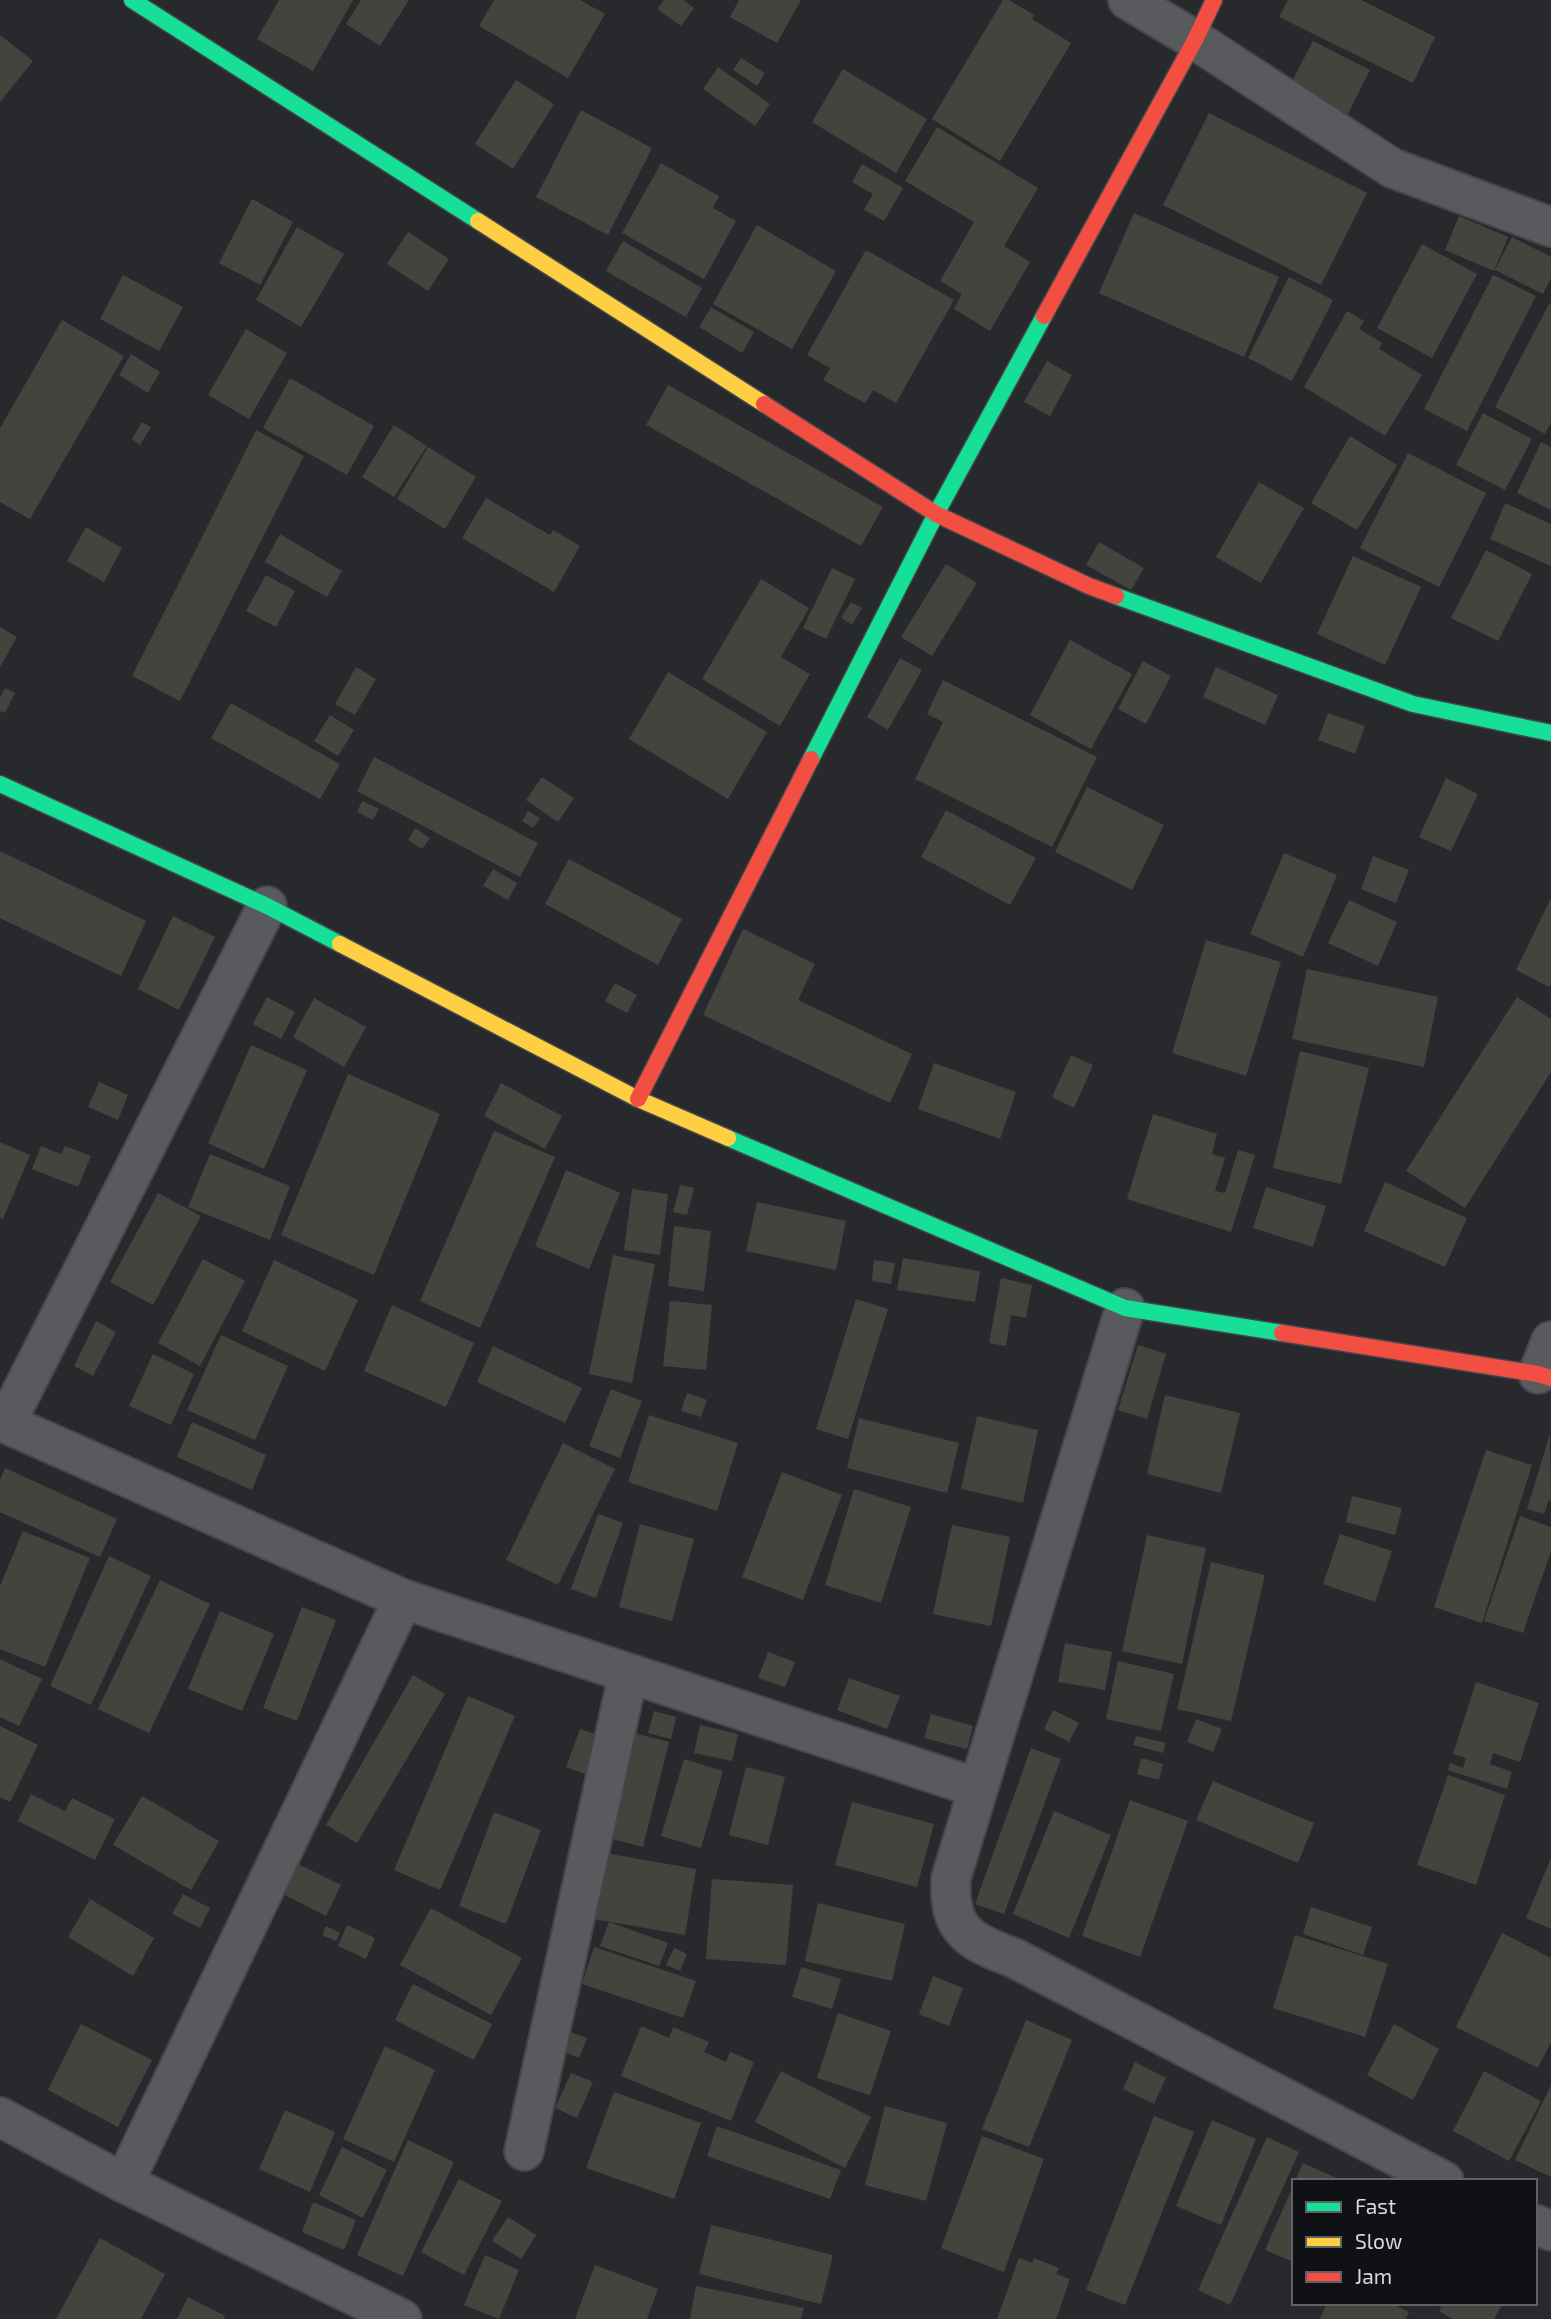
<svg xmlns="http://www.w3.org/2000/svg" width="1551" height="2319" font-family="'Exo 2',sans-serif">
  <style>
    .building { fill: #44443e }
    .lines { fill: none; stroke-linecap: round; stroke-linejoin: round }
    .street-casing { stroke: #444649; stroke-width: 42 }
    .fast-casing { stroke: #444649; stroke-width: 19 }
    .slow-casing { stroke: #444649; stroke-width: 19 }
    .jam-casing { stroke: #444649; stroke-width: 19 }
    .street { stroke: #585a5d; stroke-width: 38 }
    .fast { stroke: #16e098; stroke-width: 16 }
    .slow { stroke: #ffcf43; stroke-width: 16 }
    .jam { stroke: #f24e42; stroke-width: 16 }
  </style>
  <rect width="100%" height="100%" fill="#27292d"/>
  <path class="building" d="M279,0h74l-40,71 -56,-32z
    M361,0h48l-29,46 -34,-22z
    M494,0h86l25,14 -37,64 -89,-52z
    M664,0h19l11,8 -13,18 -24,-17z
    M739,0h62l-24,43 -47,-26z
    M1003,0h6l25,15 -2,4 39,24 -71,118 -68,-42z
    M1288,0h73l74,37 -22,46 -134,-66z
    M0,35l33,26 -33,41z
    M1313,41l57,29 -23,46 -58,-29z
    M741,58l24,15 -8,13 -24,-16z
    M718,67l52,37 -15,22 -52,-37z
    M843,69l84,50 -31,54 -84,-51z
    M516,80l38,24 -41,65 -38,-25z
    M581,110l71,38 -44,87 -72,-38z
    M1209,113l158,80 -46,92 -158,-80z
    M937,127l101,61 -34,58 26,16 -40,69 -36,-22 8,-15 -22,-13 34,-59 -69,-41z
    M661,163l58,33 -6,12 23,13 -32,58 -82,-46z
    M862,164l41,24 -19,33 -20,-11 9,-16 -21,-12z
    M252,199l41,23 -33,63 -41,-22z
    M1134,213l145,64 -35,80 -145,-64z
    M1459,216l49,21 -14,34 -49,-21z
    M757,225l79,46 -44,78 -79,-45z
    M297,227l47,27 -43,73 -45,-27z
    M408,232l41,27 -21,32 -41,-27z
    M1512,237l39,20v21l-8,16 -48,-24z
    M623,241l79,47 -16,29 -80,-46z
    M1422,244l55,30 -45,84 -55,-30z
    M866,250l88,50 -58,103 -23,-13 -8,13 -17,-9 -25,-14 7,-12 -23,-13z
    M123,275l60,32 -24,44 -59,-32z
    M1493,275l43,21 -69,135 -43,-22z
    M1289,277l44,23 -41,81 -44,-23z
    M1549,304l2,1v118l-6,11 -50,-27z
    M711,307l43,25 -12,21 -43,-26z
    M1347,311l17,10 -5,8 23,14 -3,6 43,26 -37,61 -81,-49z
    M62,320l62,36 -94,163 -30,-17v-74z
    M246,329l41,24 -38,66 -41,-24z
    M131,354l29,18 -12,21 -29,-18z
    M1047,361l25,14 -22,41 -26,-14z
    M290,378l84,48 -27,49 -84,-47z
    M668,385l215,122 -22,39 -215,-121z
    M1483,413l49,26 -27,51 -49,-25z
    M142,422l9,5 -11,18 -8,-6z
    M394,425l33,21 -33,51 -32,-20z
    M256,430l48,26 -124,245 -48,-25z
    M1350,436l47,29 -40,65 -46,-27z
    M1541,442l10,5v63l-34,-17z
    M428,447l48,30 -31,52 -48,-30z
    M1408,453l78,40 -47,94 -79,-39z
    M1259,482l45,26 -43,75 -45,-26z
    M486,498l64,37 3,-5 27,16 -26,46 -92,-54z
    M1505,503l46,21v42l-61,-27z
    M86,527l36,21 -18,34 -37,-21z
    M280,534l62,37 -15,26 -62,-35z
    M1099,542l45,26 -13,22 -45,-25z
    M1486,550l46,24 -34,67 -47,-23z
    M1353,556l68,31 -36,78 -68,-31z
    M946,564l31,19 -45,73 -31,-19z
    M832,568l23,11 -29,60 -23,-11z
    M266,575l29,16 -19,36 -30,-16z
    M761,579l48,29 -28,49 29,17 -30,52 -78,-47z
    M851,602l11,6 -10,17 -11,-7z
    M0,627l17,10 -17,30z
    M1070,640l62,34 -41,75 -61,-34z
    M900,658l22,12 -34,60 -21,-13z
    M1143,661l28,15 -25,48 -28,-15z
    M356,667l20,12 -21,36 -20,-11z
    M1216,667l62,28 -13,30 -62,-28z
    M668,672l99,60 -39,67 -99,-60z
    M943,680l154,77 -45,90 -137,-68 28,-57 -16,-8z
    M5,688l10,5 -10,20 -5,-2v-13z
    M231,703l109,61 -20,35 -109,-61z
    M1328,713l37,13 -10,28 -37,-14z
    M330,715l24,15 -16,26 -24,-15z
    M374,757l164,86 -18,34 -163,-86z
    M542,777l32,21 -16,24 -32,-22z
    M1446,778l32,16 -27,57 -32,-14z
    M1087,787l77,38 -32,65 -77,-38z
    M362,801l17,8 -6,11 -16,-8z
    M946,810l90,48 -26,47 -89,-48z
    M528,811l12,7 -7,10 -11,-7z
    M415,828l15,10 -8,11 -14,-9z
    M0,851l146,70 -25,55 -121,-58z
    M1284,853l53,22 -34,82 -53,-23z
    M1373,856l36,14 -13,33 -35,-14z
    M569,859l113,60 -24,46 -113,-61z
    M493,869l24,14 -9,17 -25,-14z
    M1551,898v86l-2,3 -33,-17z
    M1349,900l48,22 -19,44 -50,-23z
    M173,916l42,21 -36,73 -41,-21z
    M743,929l72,35 -17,36 114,54 -22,49 -187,-88z
    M1206,940l75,22 -35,114 -74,-23z
    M1307,969l131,28 -14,70 -132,-28z
    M615,983l22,12 -10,18 -22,-12z
    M267,997l28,15 -14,27 -28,-15z
    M1517,997l34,22v53l-86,136 -59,-37z
    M314,998l52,29 -22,40 -51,-30z
    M251,1045l56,25 -43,99 -56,-26z
    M1300,1051l69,17 -28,116 -68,-16z
    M1071,1055l22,10 -19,43 -22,-11z
    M934,1063l82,29 -16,47 -82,-30z
    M348,1074l92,40 -66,161 -93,-40z
    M99,1082l29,13 -10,25 -30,-13z
    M501,1083l61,33 -17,33 -61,-33z
    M1153,1114l64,20 -5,20 13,4 -10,33 10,2 13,-43 17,5 -24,77 -104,-33z
    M494,1131l61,26 -75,171 -60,-27z
    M0,1142l30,13 -27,64 -3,-1z
    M41,1146l20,8 4,-8 26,10 -13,31 -46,-18z
    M210,1154l80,32 -20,54 -82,-33z
    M566,1170l54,23 -31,76 -54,-23z
    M1385,1182l82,36 -22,49 -81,-36z
    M680,1185l14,3 -7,27 -14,-3z
    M1266,1187l60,19 -13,41 -60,-19z
    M632,1189l36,5 -8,61 -36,-5z
    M158,1193l43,23 -48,89 -43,-23z
    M757,1202l89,19 -10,49 -90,-19z
    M674,1226l37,5 -7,60 -36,-5z
    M613,1255l42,9 -23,119 -43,-9z
    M903,1258l77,13 -5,31 -78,-12z
    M203,1259l42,22 -45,85 -42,-23z
    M274,1260l84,40 -33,71 -83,-40z
    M874,1260l21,3 -4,21 -19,-3z
    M1001,1278l31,7 -6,33 -15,-3 -5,31 -17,-3z
    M856,1299l32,10 -40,130 -32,-10z
    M670,1301l42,4 -6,65 -43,-4z
    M392,1305l82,38 -28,64 -82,-36z
    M96,1321l20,11 -23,44 -19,-10z
    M221,1335l67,31 -33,74 -68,-30z
    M1138,1345l28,9 -19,65 -29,-9z
    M493,1346l89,42 -17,35 -88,-41z
    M153,1354l41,20 -23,51 -42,-19z
    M611,1389l31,12 -22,57 -31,-12z
    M687,1393l20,7 -6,17 -20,-6z
    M1165,1395l75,18 -19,80 -74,-19z
    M649,1415l89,28 -21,68 -89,-29z
    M977,1416l61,14 -15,73 -62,-14z
    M859,1418l100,25 -12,50 -100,-25z
    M192,1422l74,33 -14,35 -75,-33z
    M1550,1434l1,67 -2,-1 -5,14 -17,-5z
    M563,1443l52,26 -57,116 -52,-25z
    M1486,1450l46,15 -50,158 -48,-16z
    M5,1468l112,51 -17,38 -100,-45v-32z
    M782,1472l60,23 -39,105 -61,-23z
    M854,1489l57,18 -30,96 -56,-18z
    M1352,1496l50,12 -7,27 -49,-13z
    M598,1514l25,9 -27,75 -25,-9z
    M1520,1516l31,11v24l-28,82 -39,-12z
    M640,1524l54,15 -22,82 -53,-14z
    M952,1525l58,12 -19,89 -58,-12z
    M23,1531l67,27 -45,109 -45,-18v-63z
    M1340,1534l52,17 -17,51 -52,-18z
    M1147,1535l59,13 -24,116 -60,-13z
    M109,1556l42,20 -60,129 -41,-19z
    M1211,1562l54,13 -34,146 -54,-12z
    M160,1580l50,24 -61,129 -51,-24z
    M302,1607l34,13 -39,101 -34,-13z
    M220,1611l54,23 -32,77 -54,-22z
    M1065,1643l47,9 -7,38 -47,-8z
    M768,1652l27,10 -10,25 -27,-9z
    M0,1659l42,20 -23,47 -19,-9z
    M1118,1661l56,13 -13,57 -55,-12z
    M413,1675l32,19 -88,149 -31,-18z
    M849,1678l51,18 -13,33 -50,-19z
    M1476,1682l63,21 -19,59 -27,-9 -3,11 22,8 -5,17 -59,-19 2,-7 13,5 3,-10 -13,-4z
    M468,1696l47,20 -75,174 -46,-20z
    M1053,1710l26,13 -10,19 -25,-13z
    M654,1711l22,6 -5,22 -23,-6z
    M931,1714l42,12 -6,23 -43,-11z
    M1196,1719l26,10 -9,23 -26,-10z
    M700,1725l38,9 -6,27 -38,-8z
    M0,1726l38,19 -28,57 -10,-5z
    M580,1729l24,8 -14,39 -24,-9z
    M634,1733l35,9 -26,105 -34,-9z
    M1136,1736l30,7 -3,10 -30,-8z
    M1031,1748l30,11 -57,155 -29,-10z
    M1141,1758l22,6 -4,16 -22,-6z
    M684,1759l39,12 -22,77 -40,-12z
    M746,1767l39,10 -17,68 -39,-10z
    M1448,1775l57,20 -29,90 -59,-20z
    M1213,1781l101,42 -16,40 -102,-43z
    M31,1794l34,17 7,-13 43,21 -20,41 -77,-39z
    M142,1796l77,45 -28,49 -78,-45z
    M1130,1800l58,21 -48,136 -58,-21z
    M852,1802l82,22 -17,63 -82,-22z
    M1054,1811l57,24 -42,103 -56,-24z
    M494,1812l47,18 -35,94 -47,-18z
    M605,1853l91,16 -11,66 -91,-16z
    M1551,1858v71l-25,-11z
    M296,1863l45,22 -15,31 -45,-23z
    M712,1879l81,6 -7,80 -80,-6z
    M183,1894l27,14 -10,20 -28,-14z
    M90,1899l64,39 -21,38 -65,-39z
    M818,1903l87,21 -13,57 -87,-20z
    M1311,1907l61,20 -9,28 -60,-21z
    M431,1908l91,50 -31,57 -91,-50z
    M609,1922l59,21 -9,23 -59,-20z
    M347,1925l28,13 -9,21 -28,-13z
    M326,1926l14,7 -4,8 -14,-6z
    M1502,1933l49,25v84l-13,26 -82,-41z
    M1295,1935l93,29 -23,73 -92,-29z
    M594,1947l102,34 -13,37 -101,-34z
    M674,1948l13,6 -7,17 -14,-6z
    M801,1967l40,12 -9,30 -40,-12z
    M933,1976l30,12 -14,38 -30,-12z
    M413,1984l79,40 -18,36 -79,-40z
    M838,2013l53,18 -21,64 -53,-17z
    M1026,2020l46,20 -43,107 -47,-18z
    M81,2024l71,36 -34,67 -70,-37z
    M1394,2024l45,25 -26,51 -46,-25z
    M641,2026l28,12 4,-11 36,15 -5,10 22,10 4,-10 24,10 -23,59 -110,-45z
    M570,2032l17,6 -8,20 -17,-7z
    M385,2046l50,24 -41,92 -51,-23z
    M1135,2062l31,16 -12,26 -31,-15z
    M781,2071l90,46 -26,51 -90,-46z
    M1484,2071l57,30 -32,60 -56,-30z
    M571,2073l22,9 -16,36 -22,-10z
    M1551,2085v92l-36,-17z
    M614,2092l87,31 -27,76 -88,-31z
    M885,2106l62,17 -21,78 -61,-16z
    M285,2110l50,22 -25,60 -51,-23z
    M1154,2116l40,16 -69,173 -39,-15z
    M1212,2120l44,19 -35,86 -45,-19z
    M717,2126l124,44 -11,29 -123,-43z
    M982,2136l62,23 -40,113 -63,-24z
    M1267,2137l32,15 -69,153 -32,-15z
    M408,2140l46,22 -51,114 -46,-21z
    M342,2147l45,23 -24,48 -44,-23z
    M1303,2163l40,18h-48z
    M459,2179l43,22 -38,74 -43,-23z
    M1294,2184v78l-29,-12z
    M313,2202l43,18 -12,30 -42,-18z
    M508,2217l28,18 -15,24 -29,-18z
    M711,2225l122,30 -12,49 -122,-30z
    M100,2238l65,36 -24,45h-85z
    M485,2255l34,15 -20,49 -35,-14z
    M1019,2258l13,5 2,-5 25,10 -3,6 14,5 -14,40h-59z
    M595,2265l63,24 -11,30h-72z
    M696,2286l108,22 -3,11h-111z
    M188,2297l37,19 -1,3h-47z
    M1327,2303h63l19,9 -3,7h-86z
    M1443,2303h60l-9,16h-41l-14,-8z"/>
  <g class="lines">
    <defs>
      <path id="street" d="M1128,0l67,40 197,128 159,59
        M1125,1308l-174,570c-3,53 18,63 63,80l430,223
        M1538,1374l13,-33
        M0,1421l403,178 575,189
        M6,1423l261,-517
        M0,2117l124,66 278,136
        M524,2151l104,-476
        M124,2183l279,-584
        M1535,2224l16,7"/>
      <path id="fast" d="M132,0l346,221
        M1116,596l297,108 138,29
        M811,759l125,-245 108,-198
        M0,784l267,122 73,38
        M728,1138l397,170 157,25"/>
      <path id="slow" d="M478,221l286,183
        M340,944l298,155 90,39"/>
      <path id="jam" d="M1044,316l151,-276 19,-40
        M764,404l172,110 153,72 27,10
        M638,1099l173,-340
        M1282,1333l256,41 13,4"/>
    </defs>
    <use href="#street" class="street-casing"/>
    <use href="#fast" class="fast-casing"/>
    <use href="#slow" class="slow-casing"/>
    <use href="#jam" class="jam-casing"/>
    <use href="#street" class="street"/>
    <use href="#fast" class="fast"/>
    <use href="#slow" class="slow"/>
    <use href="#jam" class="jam"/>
  </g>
  <rect x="1292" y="2179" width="245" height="126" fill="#0f1114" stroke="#5f6165" stroke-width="2"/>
  <rect x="1306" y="2202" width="35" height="10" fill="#16e098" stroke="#5f6165" stroke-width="2"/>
  <text x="1355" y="2214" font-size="21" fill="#d7d9de">Fast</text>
  <rect x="1306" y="2237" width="35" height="10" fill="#ffcf43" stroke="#5f6165" stroke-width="2"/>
  <text x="1355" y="2249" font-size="21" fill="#d7d9de">Slow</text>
  <rect x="1306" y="2272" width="35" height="10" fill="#f24e42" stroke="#5f6165" stroke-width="2"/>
  <text x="1355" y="2284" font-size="21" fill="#d7d9de">Jam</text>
</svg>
